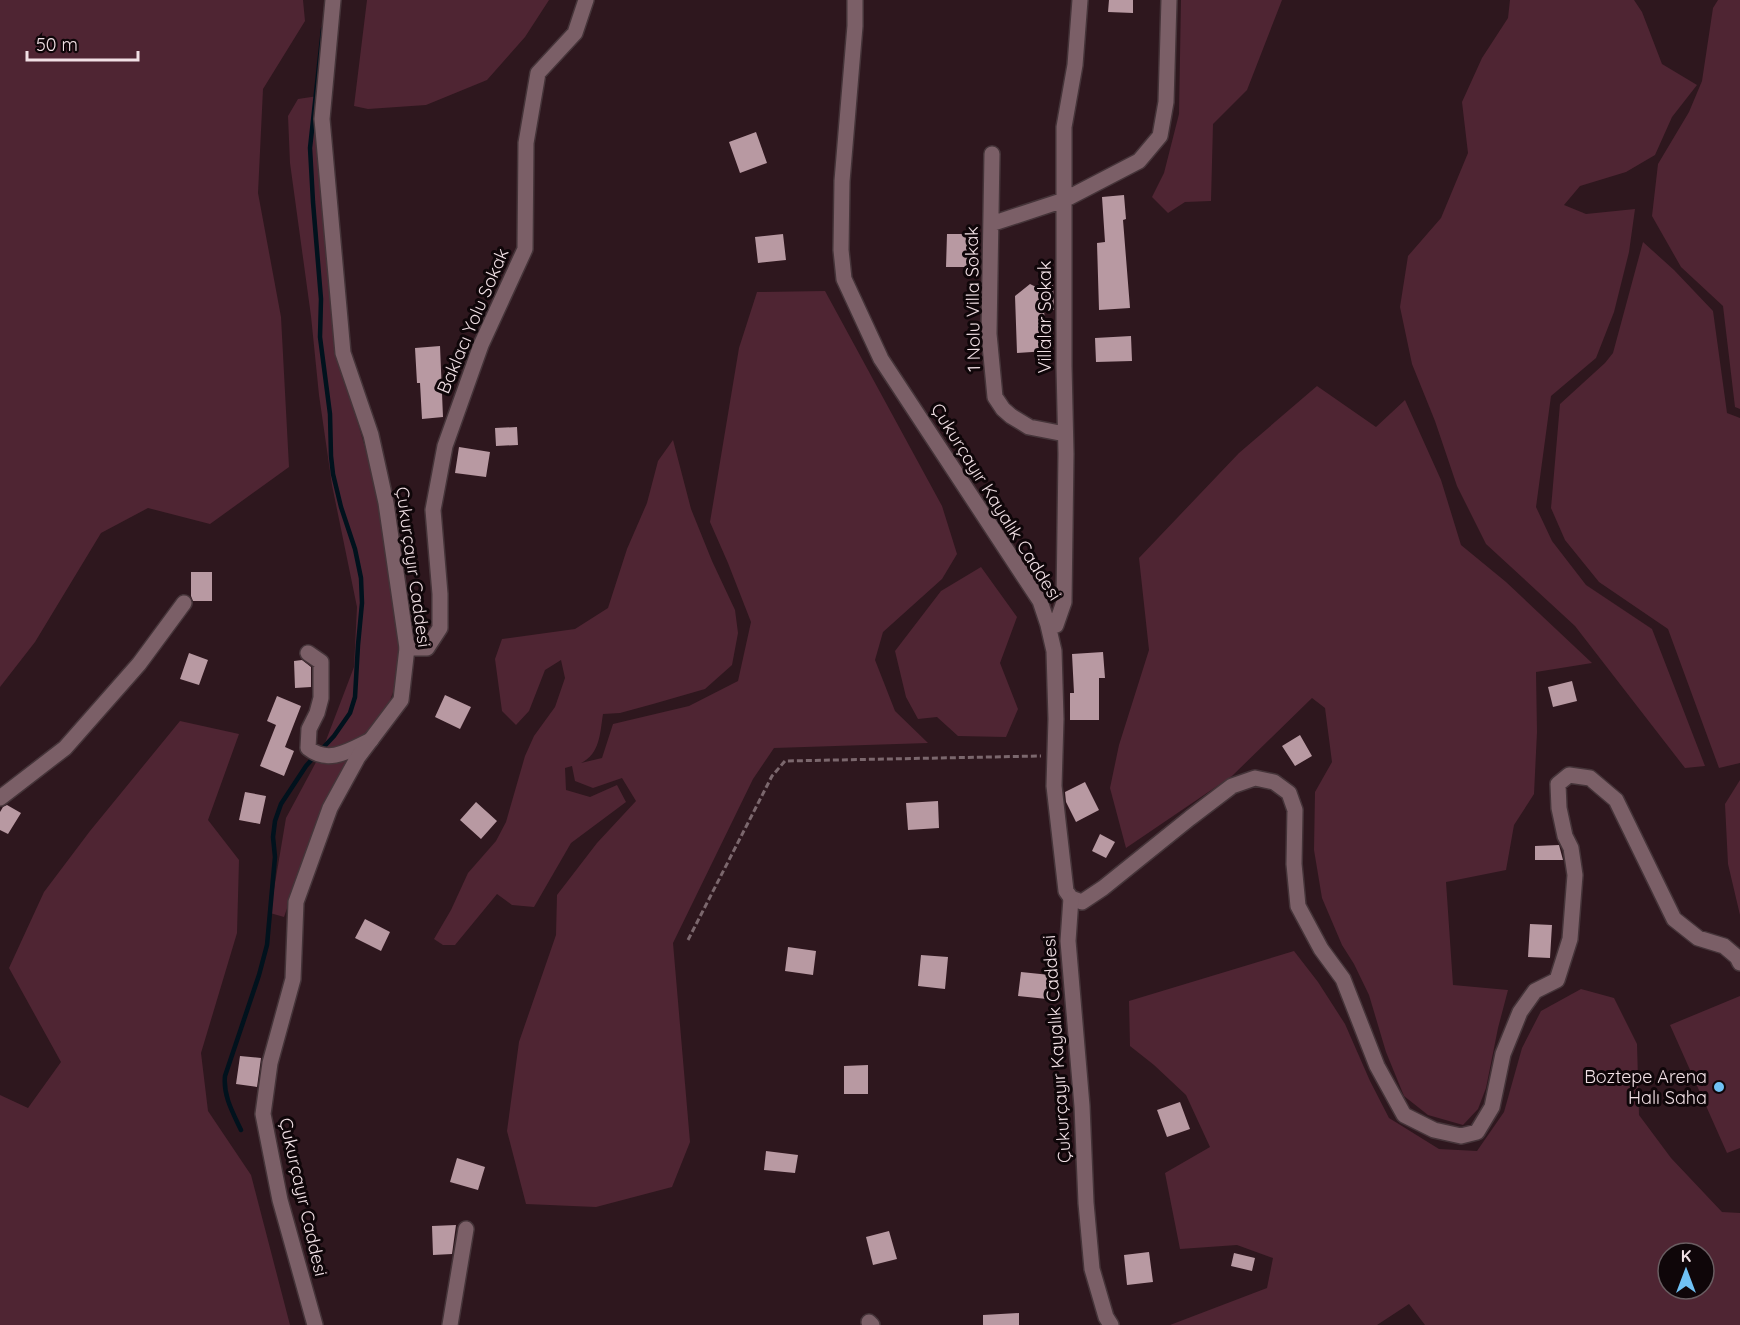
<svg xmlns="http://www.w3.org/2000/svg" width="1740" height="1325" font-family="Quicksand,sans-serif">
  <style>
    .green { fill: #4f2533; fill-rule: evenodd }
    .lines { fill: none; stroke-linecap: round; stroke-linejoin: round }
    .stream { stroke: #01121d; stroke-width: 4.5 }
    .building { fill: #b899a2 }
    .minor-casing { stroke: #453439; stroke-width: 18 }
    .tertiary-casing { stroke: #453439; stroke-width: 18 }
    .path { stroke: #7b676d; stroke-width: 3; stroke-dasharray: 6 3; stroke-linecap: butt }
    .minor { stroke: #7b5f67; stroke-width: 15 }
    .tertiary { stroke: #7b5f67; stroke-width: 15 }
    .poi-dot { fill: #70c1f4; stroke: #0f0609; stroke-width: 2 }
    .labels { text-anchor: middle; stroke-width: 6; stroke-linejoin: round; paint-order: stroke }
    .street-label { font-size: 18px; fill: #f1e0e5; stroke: #0f0609 }
    .poi-label { font-size: 18px; fill: #f1e0e5; stroke: #0f0609; text-anchor: end }
  </style>
  <rect width="100%" height="100%" fill="#2e171e"/>
  <path class="green" d="M0,0h303l2,21 -42,68 -5,104 23,124 8,150 -79,57 -62,-16 -47,25 -66,109 -35,45z
    M367,0h182l-24,37 -38,43 -61,25 -58,4 -14,-3z
    M1181,0h101l-35,90 -34,34 -2,77 -26,1 -17,11 -16,-16 12,-24 15,-59z
    M1510,0h124l8,12 20,52 35,21 -25,32 -17,38 -29,17 -46,14 -16,19 22,9 49,-5 -6,43 -15,60 -18,46 -45,38 -15,111 16,34 34,44 66,44 53,137 -20,2 -110,-142 -89,-82 -29,-58 -22,-65 -23,-57 -12,-57 8,-51 33,-38 27,-65 -6,-51 20,-44 26,-40z
    M1718,0h22v409l-5,-2 -12,-101 -42,-39 -29,-51 6,-52 31,-52 13,-31 11,-73z
    M318,96l17,249 41,140 24,167 -4,32 -8,22 -46,67 -27,54 -31,90 -14,-4 16,-95 36,-67 32,-84 3,-60 -25,-122 -13,-90 -8,-79 -21,-153 -2,-47 10,-17z
    M1643,242l31,28 39,41 14,102 13,5v345l-21,5 -51,-139 -69,-47 -34,-42 -14,-32 9,-104 45,-41 8,-10z
    M825,291l117,215 15,48 -15,25 -59,53 -8,28 20,51 33,32 -154,5 -21,31 -80,164 17,199 -18,45 -76,20 -70,-3 -19,-73 12,-89 37,-107 1,-40 40,-52 39,-42 -14,-23 -29,10 -18,-7 -3,-15 -7,2 1,22 24,7 27,-12 9,17 -55,41 -37,64 -22,-2 -15,-11 -42,51h-12l-9,-6 17,-29 17,-37 28,-32 10,-19 19,-66 9,-20 21,-29 10,-29 -4,-18 -16,10 -16,41 -13,14 -14,-14 -7,-52 7,-20 73,-10 33,-21 19,-59 20,-46 11,-42 15,-21 18,69 21,52 23,49 3,23 -6,32 -27,24 -52,15 -33,9 -17,1c-3,19 -3,40 -22,49l21,-5 11,-34 76,-18 49,-25 13,-59 -23,-59 -18,-41 29,-174 18,-56z
    M1317,386l59,41 29,-27 36,80 20,65 45,37 86,81 -56,9 1,60 -3,62 -20,31 -8,45 -60,12 7,103 55,5 -10,38 -12,60 -8,21 -15,16 -35,-10 -24,-19 -18,-44 -17,-57 -15,-31 -12,-19 -20,-47 -8,-48 1,-58 17,-30 -7,-54 -13,-10 -80,78 -106,72 -16,-60 9,-43 30,-95 -10,-92 100,-105z
    M981,567l36,50 -17,46 18,46 -12,28 -48,-1 -21,-19 -19,2 -12,-22 -11,-46 46,-60z
    M180,721l59,13 -31,86 31,40 -2,73 -36,120 7,58 43,64 39,150h-290v-230l28,13 33,-46 -52,-94 35,-76 46,-61z
    M1740,780v135l-12,-51 -3,-60z
    M1294,951l24,31 27,42 25,57 19,37 50,31 38,2 27,-39 18,-64 19,-37 40,-22 33,9 23,46 2,71 32,43 51,54 18,1v112h-315l-16,-21 -32,21h-207l97,-37 6,-30 -36,-13 -57,4 -15,-76 45,-26 -24,-52 -32,-30 -24,-19 -1,-45zM1668,1253h36v36h-36z
    M1740,996v152l-13,5 -57,-128z"/>
  <g class="lines">
    <path class="stream" d="M321,750l13,-14 16,-23 5,-16 3,-52 4,-42 -1,-25 -6,-29 -14,-42 -8,-33 -2,-18 -1,-42 -10,-77 1,-38 -8,-97 -3,-54 13,-119
      M241,1130c-8,-17 -18,-34 -16,-54l34,-101 8,-30 8,-88 -2,-20 2,-16 6,-17 25,-38 9,-10"/>
  </g>
  <path class="building" d="M1109,0h24v13l-25,-1z
    M756,132l11,31 -27,10 -11,-31z
    M1124,195l2,24 -3,1 7,88 -31,2 -2,-67 8,-1 -3,-45z
    M783,234l3,26 -28,3 -3,-26z
    M947,234h29v33h-30z
    M1030,284l4,2 19,-1 1,25h-10l3,41 -30,2 -2,-57z
    M1131,336l1,25 -36,1 -1,-24z
    M440,346l3,71 -21,2 -2,-36h-3l-2,-35z
    M517,427l1,18 -22,1 -1,-18z
    M459,447l31,5 -4,25 -31,-4z
    M191,572h21v29h-19l-2,-5z
    M1103,652l2,26h-6v42h-29v-27h4l-2,-39z
    M189,653l19,7 -9,25 -19,-6z
    M302,660l9,7v20l-16,1 -1,-27z
    M1572,681l5,20 -24,6 -5,-20z
    M445,695l26,12 -11,22 -25,-12z
    M277,696l24,10 -16,41 9,4 -10,25 -24,-10 16,-41 -9,-4z
    M1300,735l12,21 -17,10 -13,-20z
    M1085,782l14,28 -23,12 -10,-20 -1,-10z
    M245,792l21,4 -6,28 -21,-4z
    M938,801l1,27 -31,2 -2,-27z
    M476,802l21,19 -16,18 -21,-19z
    M7,805l14,8 -13,21 -8,-4v-18l3,-5z
    M1100,834l15,8 -9,16 -14,-7z
    M1559,845l4,15h-28v-14z
    M365,919l25,13 -9,19 -26,-13z
    M1530,924l22,1 -2,33 -22,-1z
    M788,947l28,4 -3,24 -28,-4z
    M921,955l27,2 -3,32 -27,-3z
    M1021,972l29,3 -3,24 -29,-3z
    M240,1056l21,2 -4,29 -21,-3z
    M868,1065v29h-24v-28z
    M1180,1102l10,27 -23,8 -10,-27z
    M766,1151l32,4 -3,18 -31,-3z
    M457,1158l28,9 -7,23 -28,-8z
    M456,1225l-4,29 -19,1 -1,-29z
    M889,1231l8,28 -24,6 -7,-28z
    M1149,1252l4,30 -26,3 -3,-30z
    M1234,1253l21,5 -3,13 -21,-5z
    M1019,1313v12h-36v-10z"/>
  <g class="lines">
    <defs>
      <path id="minor" d="M855,0v26l-13,155 -1,69 3,29 37,80 159,242 8,24 6,26 2,68 -2,67 12,105 5,7 11,4 21,-14 87,-70 42,-32 23,-8 19,4 15,11 6,17 -1,54 4,42 23,43 22,30 34,87 27,49 30,15 27,6 16,-4 15,-25 11,-53 17,-42 15,-21 22,-11 13,-41 5,-64 -4,-27 -6,-12 -6,-28 -1,-24 11,-9 21,3 26,22 58,119 24,19 26,8 13,11 3,6
        M992,154l-3,180 6,63 8,12 8,7 18,11 36,7
        M991,224l73,-24 75,-39 21,-25 6,-34 3,-102
        M1048,625h8l8,-23 2,-148 -2,-88v-239l11,-62 5,-65
        M407,648h20l13,-20v-34l-7,-84 12,-64 36,-101 44,-96 1,-106 12,-70 37,-40 11,-33
        M308,653l13,9v36l-4,15 -8,16 -1,19c21,17 42,2 63,-8
        M0,798l65,-50 74,-84 45,-61
        M869,1322l3,3
        M450,1325l16,-96"/>
      <path id="tertiary" d="M1071,898l-3,43 14,165 4,97 6,66 14,48 5,8
        M315,1325l-35,-125 -17,-86 7,-51 23,-84 3,-77 34,-94 28,-51 43,-57 6,-52 -21,-145 -15,-68 -28,-82 -21,-234 11,-119"/>
    </defs>
    <use href="#minor" class="minor-casing"/>
    <use href="#tertiary" class="tertiary-casing"/>
    <path class="path" d="M688,940l84,-164 13,-15 256,-5"/>
    <use href="#minor" class="minor"/>
    <use href="#tertiary" class="tertiary"/>
  </g>
  <circle class="poi-dot" cx="1719" cy="1087" r="6"/>
  <g class="labels">
    <g class="street-label">
      <text transform="translate(973 299) rotate(-91)" y="6">1 Nolu Villa Sokak</text>
      <text transform="translate(1045 317) rotate(-90)" y="6">Villalar Sokak</text>
      <text transform="translate(473 321) rotate(-67)" y="6">Baklacı Yolu Sokak</text>
      <text transform="translate(996 502) rotate(58)" y="6">Çukurçayır Kayalık Caddesi</text>
      <text transform="translate(413 567) rotate(82)" y="6">Çukurçayır Caddesi</text>
      <text transform="translate(1057 1049) rotate(-94)" y="6">Çukurçayır Kayalık Caddesi</text>
      <text transform="translate(303 1197) rotate(77)" y="6">Çukurçayır Caddesi</text>
    </g>
    <g class="poi-label">
      <text x="1707" y="1083">Boztepe Arena<tspan x="1707" dy="21">Halı Saha</tspan></text>
    </g>
  </g>
  <g transform="translate(1686 1271)"><circle r="28" fill="#0f0609" stroke="#695d61" stroke-width="1.5"/>
  <path d="M0-4.5L10 22L0 15L-10 22Z" fill="#70c1f4"/>
  <text y="-9" font-size="16" font-weight="bold" text-anchor="middle" fill="#f1e0e5">K</text>
  </g>
  <path d="M27 51v9h111v-9" fill="none" stroke="#f1e0e5" stroke-width="3"/>
  <text x="36" y="51" font-size="18" fill="#f1e0e5" stroke="#0f0609" stroke-width="4.5" paint-order="stroke">50 m</text>
</svg>
